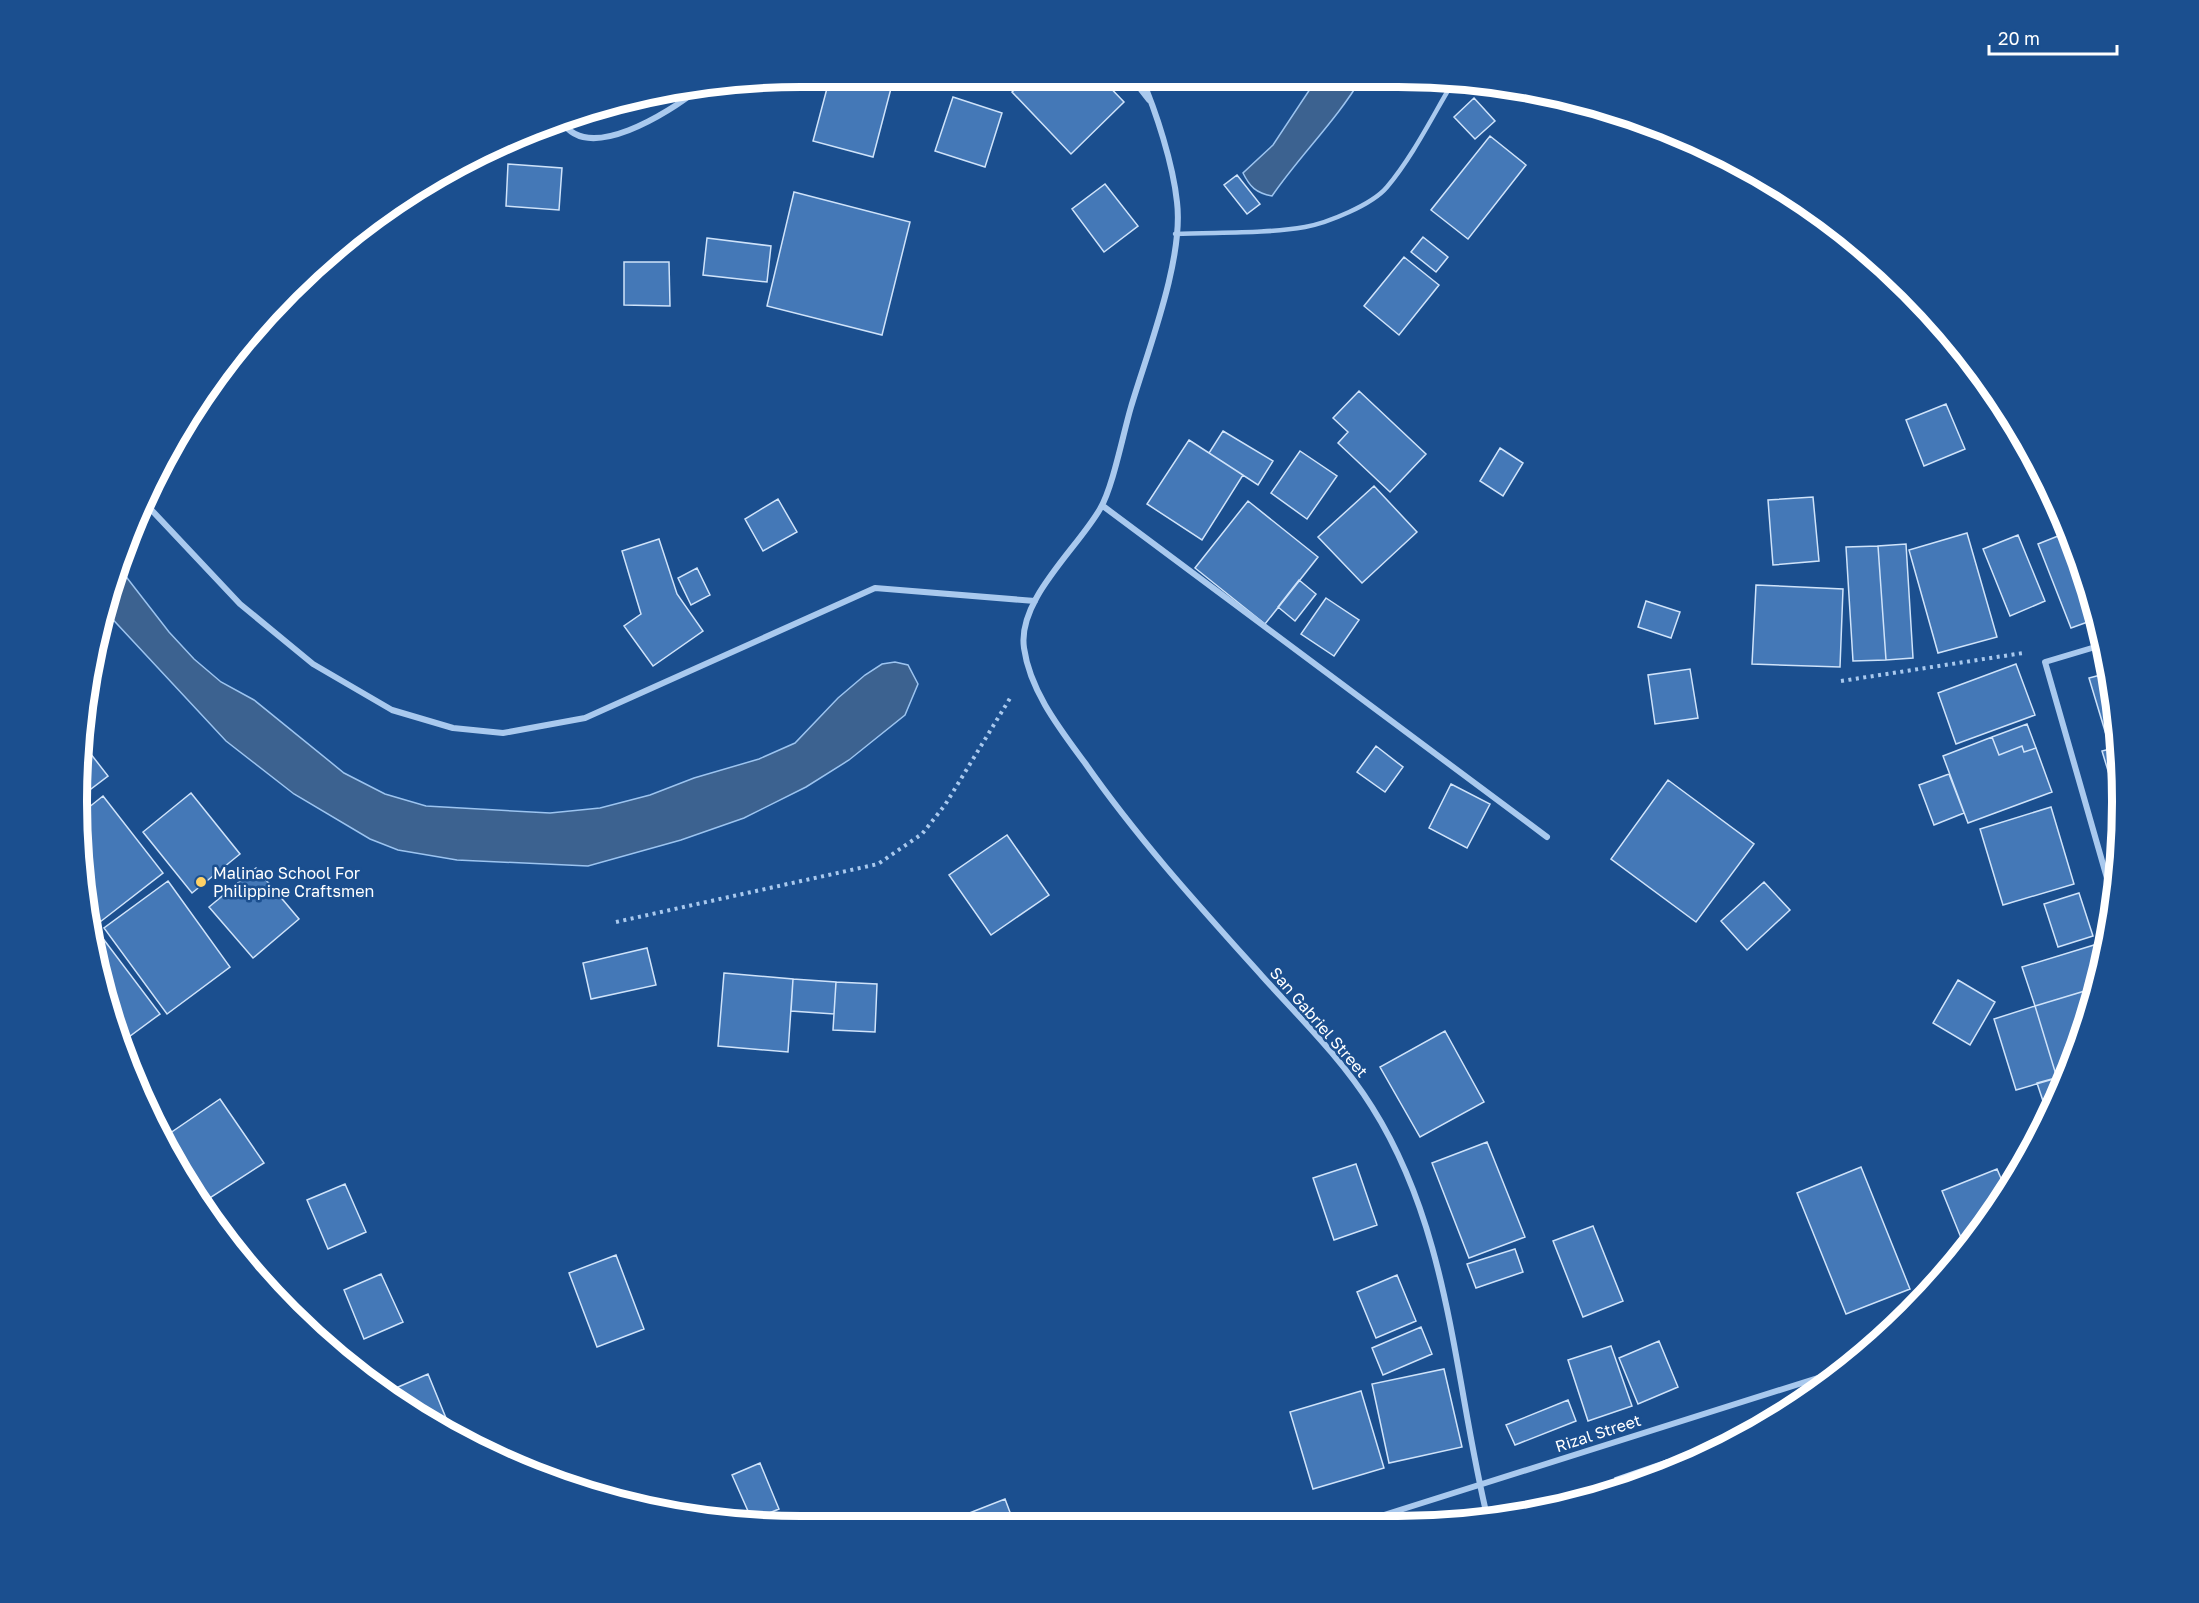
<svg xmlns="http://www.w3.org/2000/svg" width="2199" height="1603" font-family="'Golos Text',sans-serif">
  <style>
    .water { fill: #3c6290; stroke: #9cc4f0; stroke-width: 1.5 }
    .building { fill: #4478b7; stroke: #cfe3fa; stroke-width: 1.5 }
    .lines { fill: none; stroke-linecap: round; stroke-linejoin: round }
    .path { stroke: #a9c9ee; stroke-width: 4; stroke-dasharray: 3 4.5; stroke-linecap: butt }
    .service { stroke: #a9c9ee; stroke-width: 4.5 }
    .minor { stroke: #a9c9ee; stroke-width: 6 }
    .poi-dot { fill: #ffd166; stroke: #1b4f8f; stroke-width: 2 }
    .labels { text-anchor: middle; stroke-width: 5; stroke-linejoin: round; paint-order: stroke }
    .poi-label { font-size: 16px; fill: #fff; stroke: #1b4f8f; text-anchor: start }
    .street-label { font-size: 16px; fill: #fff; stroke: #1b4f8f }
    .rim { fill: none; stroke: #fff; stroke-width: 8 }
  </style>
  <rect width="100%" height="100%" fill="#1b4f8f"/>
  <path class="water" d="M1318,77h44c-25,43 -62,78 -90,119 -16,-3 -22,-9 -29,-23l30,-28z
    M117,565l52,67 25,27 27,23 33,18 90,73 41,21 41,12 124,7 50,-5 50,-13 44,-17 65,-19 36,-16 43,-45 27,-23 17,-11 13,-2 13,3 10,19 -13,31 -56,45 -43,27 -62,31 -63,22 -93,26 -131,-6 -59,-10 -28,-11 -76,-45 -68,-53 -121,-130z"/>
  <path class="building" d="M830,77h64l-21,80 -60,-16z
    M1029,77h71l24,25 -53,52 -59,-62z
    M953,97l49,16 -17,54 -50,-16z
    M1474,98l21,23 -20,18 -21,-22z
    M1490,136l36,29 -58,74 -37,-29z
    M503,143l-35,20 -2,-3 15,-9z
    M508,164l54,4 -3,42 -53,-4z
    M1237,175l23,29 -13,10 -23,-29z
    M1105,184l33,42 -34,26 -32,-43z
    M794,192l116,30 -28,113 -115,-29z
    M1423,237l25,20 -12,15 -25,-20z
    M707,238l64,8 -4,36 -64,-7z
    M1404,257l35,28 -40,50 -35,-29z
    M624,262h45l1,44 -46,-1z
    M1359,391l67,63 -36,38 -52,-49 10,-11 -15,-14z
    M1946,404l19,45 -41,17 -18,-46z
    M1223,431l50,30 -15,24 -49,-32z
    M1189,440l54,35 -41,65 -55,-36z
    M1500,448l23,15 -20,33 -23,-15z
    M1300,451l37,25 -30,43 -36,-26z
    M1374,486l43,46 -55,51 -44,-46z
    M1813,497l6,64 -46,4 -5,-65z
    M778,499l19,33 -34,19 -18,-32z
    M1248,501l70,56 -53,67 -70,-56z
    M2068,532l16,37 12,50 -25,9 -33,-84z
    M1967,533l30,104 -59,16 -29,-103z
    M2018,535l27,66 -35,15 -27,-67z
    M659,539l18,55 26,37 -50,35 -29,-40 17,-12 -19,-63z
    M1906,544l7,114 -27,2 -8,-114z
    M1878,546l8,114 -33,1 -7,-114z
    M697,568l13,27 -19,10 -13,-27z
    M1299,580l17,14 -21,27 -17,-14z
    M1756,585l87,4 -3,78 -88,-3z
    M1326,598l33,22 -25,36 -33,-22z
    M1646,601l34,11 -9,26 -33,-11z
    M2016,664l19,51 -79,29 -18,-51z
    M1690,669l8,49 -43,6 -7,-49z
    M2108,673l8,34 1,32 -9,2 -19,-63z
    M2027,724l9,24 -12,4 -2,-6 -23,9 -7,-18z
    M1992,737l7,18 23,-9 2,6 12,-4 16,44 -84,31 -25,-67z
    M83,744l25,32 -25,19z
    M1376,746l27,21 -18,25 -28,-20z
    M2118,747l2,63 -18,-59z
    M1949,774l15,39 -30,12 -15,-40z
    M1668,780l86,64 -58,78 -85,-63z
    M1451,784l39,20 -23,44 -38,-20z
    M191,793l49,61 -48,39 -49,-61z
    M103,796l60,77 -63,49 -17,-26v-84z
    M2051,807l23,77 -71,21 -23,-76z
    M1007,835l42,60 -58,40 -42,-60z
    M256,868l43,51 -46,39 -44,-51z
    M168,881l62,86 -63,47 -63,-86z
    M1764,882l26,28 -43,40 -26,-29z
    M2079,893l14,43 -35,11 -14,-43z
    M89,920l71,94 -38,28z
    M2094,945l7,22 -3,20 -63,19 -13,-39z
    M647,948l9,37 -65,14 -8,-36z
    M724,973l69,6 -5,73 -70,-6z
    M793,979l43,3 -2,32 -43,-3z
    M1958,980l37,22 -25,43 -37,-22z
    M836,982l41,2 -2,48 -42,-2z
    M2098,987l-32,88 -9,3 -22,-72z
    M2035,1006l22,72 -41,12 -22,-71z
    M1445,1031l39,71 -64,35 -40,-70z
    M2066,1075l-17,44 -12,-36z
    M220,1099l44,64 -65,42 -36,-67z
    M1487,1142l38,95 -56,21 -37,-95z
    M1356,1164l21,61 -43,15 -21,-62z
    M1861,1167l49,122 -64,25 -49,-121z
    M1997,1169l9,21 -40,60 -24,-59z
    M345,1184l21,48 -38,17 -21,-49z
    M1593,1226l30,75 -40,16 -30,-76z
    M1515,1249l8,23 -47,16 -9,-24z
    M616,1255l28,74 -47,18 -28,-74z
    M381,1274l22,48 -39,17 -20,-49z
    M1397,1275l19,46 -40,17 -19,-46z
    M1421,1327l11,27 -49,21 -11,-27z
    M1659,1341l19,46 -40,17 -19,-46z
    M1611,1346l21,60 -44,15 -20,-61z
    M1444,1369l18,78 -73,16 -17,-79z
    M428,1374l20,49 -8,4 -49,-31 -2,-5z
    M1361,1391l23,77 -71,21 -23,-77z
    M1568,1400l8,21 -61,24 -9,-20z
    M1667,1460l4,11 -52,20 -4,-13z
    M760,1463l19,46 -27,11 -20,-45z
    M1005,1499l9,24 -64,1 -1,-3z"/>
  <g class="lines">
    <path class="path" d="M1841,681l182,-28
      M616,922l262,-58 44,-30 23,-29 67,-110"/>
    <path class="service" d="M1175,234c41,-2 90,0 130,-7 22,-4 67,-22 82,-40 26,-31 45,-70 66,-105"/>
    <path class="minor" d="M1131,77l18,23
      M1141,77c15,34 32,87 36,125 7,57 -29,148 -46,205 -8,27 -18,80 -31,102 -23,40 -83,91 -76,139 6,43 36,81 61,115 53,76 115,144 177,213 38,42 80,83 110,131 79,125 82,274 116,413
      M562,121c25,44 108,-9 135,-31
      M143,501l97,103 73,60 79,46 61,18 50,5 82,-15 290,-130 160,13
      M1103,506l444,331
      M2102,645l-57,17 68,237
      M1365,1521l475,-150"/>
  </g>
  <circle class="poi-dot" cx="201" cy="882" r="6"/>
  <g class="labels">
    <g class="poi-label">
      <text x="213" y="879">Malinao School For<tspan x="213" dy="18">Philippine Craftsmen</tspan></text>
    </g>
    <g class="street-label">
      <text transform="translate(1319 1022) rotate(49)" y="6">San Gabriel Street</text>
      <text transform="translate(1598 1433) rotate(-18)" y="6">Rizal Street</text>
    </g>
  </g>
  <path d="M0 0H2199V1603H0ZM801 87H1398A714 714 0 0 1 2112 801V802A714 714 0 0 1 1398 1516H801A714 714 0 0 1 87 802V801A714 714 0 0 1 801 87Z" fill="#1b4f8f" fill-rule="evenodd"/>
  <path class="rim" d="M801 87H1398A714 714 0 0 1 2112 801V802A714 714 0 0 1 1398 1516H801A714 714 0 0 1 87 802V801A714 714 0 0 1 801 87Z"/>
  <path d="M1989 45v9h128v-9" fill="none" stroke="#ffffff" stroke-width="3"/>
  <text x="1998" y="45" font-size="18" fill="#ffffff" stroke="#1b4f8f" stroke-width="4.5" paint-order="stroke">20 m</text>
</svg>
